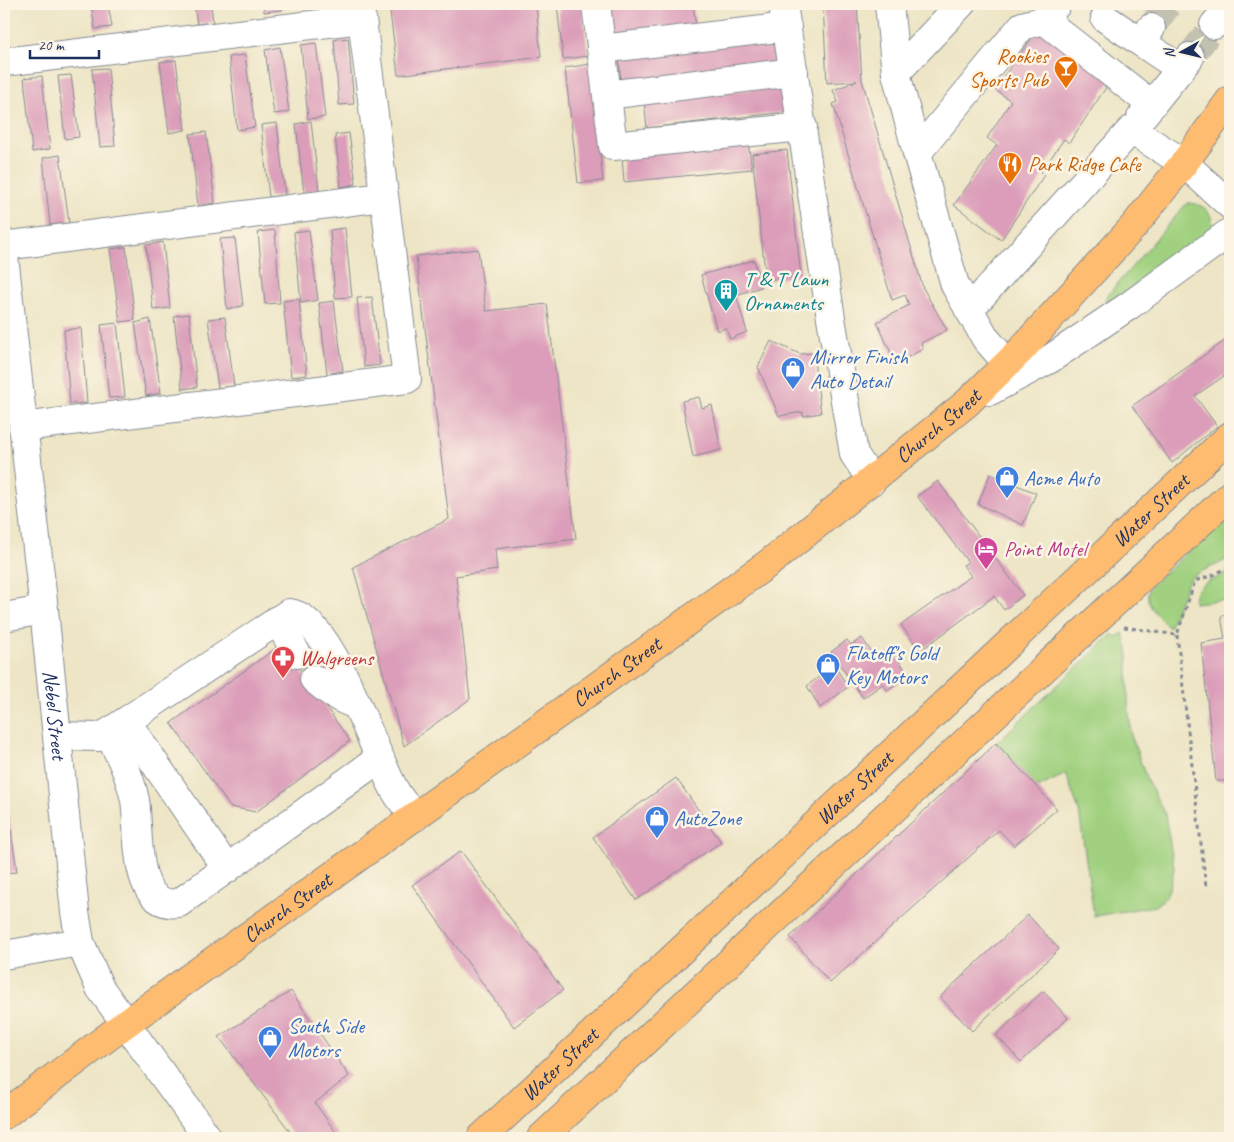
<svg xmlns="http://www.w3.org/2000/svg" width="1234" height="1142" font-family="Caveat,sans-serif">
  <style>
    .green { fill: #a1d180; stroke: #5e806f }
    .building { fill: #db9db9 }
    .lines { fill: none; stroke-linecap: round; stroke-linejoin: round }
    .minor-tunnel { stroke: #c3c1b0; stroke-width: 28; stroke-dasharray: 28 14; stroke-linecap: butt }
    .minor-casing { stroke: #848a92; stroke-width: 30 }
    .major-casing { stroke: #848a92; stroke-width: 30 }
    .path { stroke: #848a92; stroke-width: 3; stroke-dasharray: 4 4; stroke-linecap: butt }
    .minor { stroke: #fff; stroke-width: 28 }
    .major { stroke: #febc70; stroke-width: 28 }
    .labels { text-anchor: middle; stroke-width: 5; stroke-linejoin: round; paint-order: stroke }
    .food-label { font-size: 21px; fill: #c56008; stroke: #fcf5e5; text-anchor: end }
    .culture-label { font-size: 21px; fill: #0d838f; stroke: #fcf5e5; text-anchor: start }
    .shop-label { font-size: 21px; fill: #366cbe; stroke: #fcf5e5; text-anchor: start }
    .street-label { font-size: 21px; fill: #1b2f5e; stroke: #fcf5e5 }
    .hotel-label { font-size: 21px; fill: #b23c85; stroke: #fcf5e5; text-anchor: start }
    .health-label { font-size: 21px; fill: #be3a42; stroke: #fcf5e5; text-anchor: start }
  </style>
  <rect width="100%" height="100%" fill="#fcf5e5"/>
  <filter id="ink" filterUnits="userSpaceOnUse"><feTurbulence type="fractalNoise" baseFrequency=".02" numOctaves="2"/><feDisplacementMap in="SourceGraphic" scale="10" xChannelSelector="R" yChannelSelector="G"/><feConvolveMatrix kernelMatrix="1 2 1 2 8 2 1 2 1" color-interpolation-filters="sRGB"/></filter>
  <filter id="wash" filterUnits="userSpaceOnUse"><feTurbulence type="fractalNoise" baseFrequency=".0096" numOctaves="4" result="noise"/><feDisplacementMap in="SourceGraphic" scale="20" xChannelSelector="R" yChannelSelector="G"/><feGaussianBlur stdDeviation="1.12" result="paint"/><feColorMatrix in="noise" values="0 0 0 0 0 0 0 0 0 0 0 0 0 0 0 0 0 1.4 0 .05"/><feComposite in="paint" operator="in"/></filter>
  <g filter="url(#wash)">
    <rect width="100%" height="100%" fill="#ede5c5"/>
    <path class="green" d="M1187,203c18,0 26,11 27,28l-108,74 -1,-2 1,-6z
      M1230,513v44c-13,10 -31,12 -42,24l-19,47c-10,-12 -29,-26 -18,-42z
      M1230,572v27l-36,4c-1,-21 21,-23 36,-31z
      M1123,633l5,15v51l3,36 16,45 18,34 9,54 -3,15 -5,14 -11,9 -61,10 -15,-105 -13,-37 -29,14 -41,-45 116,-109 4,3z"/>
    <g id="blocks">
      <path class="building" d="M91,4h17l4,23 -17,2z
        M194,4h17l2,18 -16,2z
        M263,4h18l1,6 -18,2z
        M301,4h14v2l-13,1z
        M389,4h147l5,53 -143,18z
        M557,4h25l6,52 -25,3z
        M608,4h85l3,24 -83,10z
        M823,4h34l5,76 61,208 24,42 -26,13 2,6 -27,15 -19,-42 32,-17 -4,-10 -13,5 -59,-196 5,-2 -5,-12 24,-9 -30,2z
        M1039,29l72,51 -42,63 -5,-4 -23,33 3,3 -43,65 -47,-35 43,-60 -10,-7 24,-37 -17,-12z
        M348,38l6,66 -15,1 -5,-65z
        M776,39l2,26 -157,18 -2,-26z
        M316,43l9,74 -17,2 -7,-74z
        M280,47l9,65 -15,2 -9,-64z
        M245,55l10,72 -18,3 -8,-73z
        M176,60l9,70 -16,3 -9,-71z
        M590,64l13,117 -25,2 -13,-115z
        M108,68l7,78 -15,1 -8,-78z
        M71,75l8,62 -14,2 -7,-63z
        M42,76l8,73 -18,3 -8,-74z
        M783,86l3,26 -139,16 -3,-27z
        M311,121l8,70 -15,3 -8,-70z
        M277,123l8,72 -16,2 -8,-72z
        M206,132l9,71 -17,3 -8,-72z
        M349,133l7,51 -15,3 -6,-52z
        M748,142l4,27 -128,13 -2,-25z
        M787,150l14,126 -35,4 -14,-126z
        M60,155l9,68 -19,2 -7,-67z
        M345,228l7,69 -17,1 -5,-68z
        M275,230l5,73 -15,1 -7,-72z
        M309,230l9,70 -17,3 -7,-71z
        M235,238l8,68 -16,3 -7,-70z
        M163,242l7,66 -17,2 -7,-65z
        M126,247l9,73 -15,2 -10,-73z
        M478,249l8,62 61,-7 29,235 -81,10 2,21 -41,6 14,123 -66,47 -51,-179 96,-48 -33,-263z
        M754,260l7,27 -25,8 11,37 -17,7 -4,-11 -9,3 -16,-56z
        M372,297l8,68 -16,2 -7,-69z
        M299,299l8,76 -16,2 -8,-76z
        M334,301l9,70 -16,3 -8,-71z
        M189,314l8,73 -15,2 -8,-73z
        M225,317l9,69 -16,2 -10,-69z
        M150,319l11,74 -15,3 -11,-73z
        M117,323l8,74 -16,1 -8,-73z
        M81,328l6,75 -17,1 -6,-74z
        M1230,337v35l-35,24 22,30 -45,37 -40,-57z
        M771,341l29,13 13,-1 8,60 -18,3v-4l-24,4 -21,-49z
        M699,397l3,11 10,-3 9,45 -28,7 -11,-56z
        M990,474l46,19 -13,32 -45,-21z
        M938,481l85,114 -19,15 -10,-14 -74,55 -19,-26 70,-49 -8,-11 5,-3 -51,-66z
        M1230,615v166h-14l-15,-138 24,-4 -4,-23z
        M862,638l15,22 16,-9 16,25 -22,14 -4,-6 -20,14 -32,-46 16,-12 4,5z
        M282,644l68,97 -94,71 -26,-5 -59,-84z
        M834,665l14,22 -28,21 -13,-22z
        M996,743l61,66 -43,37 -15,-16 -169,153 -40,-46z
        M676,778l45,64 -85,58 -43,-63z
        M9,815l8,57 -13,1v-56z
        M461,851l102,139 -49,37 -102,-142z
        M1028,915l31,34 -87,82 -32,-34z
        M291,991l58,85 -34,27 25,35h-45l-76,-101z
        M1043,991l25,27 -47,44 -25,-27z"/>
    </g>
  </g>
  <g filter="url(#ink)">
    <use href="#blocks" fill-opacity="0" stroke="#848a92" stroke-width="1"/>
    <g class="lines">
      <path class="minor-tunnel" d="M1151,28l17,-24
        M1190,57l24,-32"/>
      <defs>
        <g id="minor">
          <path d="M596,4l17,142 190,-19"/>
          <path d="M783,4l48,314 23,136 18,27"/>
          <path d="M889,4l7,69 21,80 38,132 31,54 21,24"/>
          <path d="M1105,18l37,25"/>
          <path d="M1044,20l108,85"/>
          <path d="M1214,25l16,-19"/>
          <path d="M1151,28l-9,15 39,26"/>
          <path d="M601,49l186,-22"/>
          <path d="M4,62l358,-43 45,360 -384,48"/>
          <path d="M896,73l65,-69"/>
          <path d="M607,95l187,-23"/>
          <path d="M1141,118l49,-61"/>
          <path d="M917,153l105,-127 22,-6 13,-16"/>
          <path d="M4,246l379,-49"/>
          <path id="s1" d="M4,256l40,354 31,302 5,30 20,46 108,150"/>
          <path d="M969,310l162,-180 53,33 46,42"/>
          <path d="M990,391l60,-32 80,-54 100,-73"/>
          <path d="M4,617l40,-7"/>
          <path d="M277,620l20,34"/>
          <path d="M314,679c14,12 26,21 43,26"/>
          <path d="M126,721l101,148"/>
          <path d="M108,733c12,21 22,43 27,67 5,30 -4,110 44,103l201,-145"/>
          <path d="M57,736l42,1 9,-4 181,-120c44,3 84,142 107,179 5,9 13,17 19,25"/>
          <path d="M4,955l76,-13"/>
        </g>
        <g id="major">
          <path id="s2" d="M4,1115l121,-91 644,-461 198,-160 53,-52 114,-125 50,-63 46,-63"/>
          <path id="s3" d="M481,1138l749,-702"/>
          <path d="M541,1138l689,-643"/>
        </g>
      </defs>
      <use href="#minor" class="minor-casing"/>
      <use href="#major" class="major-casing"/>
      <path class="path" d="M1229,167l1,-2
        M1124,627l53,8 18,-54 21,-7 14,-9
        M1177,635l29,252"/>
      <use href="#minor" class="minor"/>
      <use href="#major" class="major"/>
    </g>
  </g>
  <defs>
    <symbol id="bar-pin" viewBox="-11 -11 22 30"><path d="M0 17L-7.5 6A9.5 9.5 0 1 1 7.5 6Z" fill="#e8710a" stroke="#fcf5e5"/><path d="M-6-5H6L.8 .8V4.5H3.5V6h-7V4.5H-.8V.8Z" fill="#fff"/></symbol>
    <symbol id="restaurant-pin" viewBox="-11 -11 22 30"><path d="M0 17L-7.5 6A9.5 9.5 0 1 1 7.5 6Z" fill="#e8710a" stroke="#fcf5e5"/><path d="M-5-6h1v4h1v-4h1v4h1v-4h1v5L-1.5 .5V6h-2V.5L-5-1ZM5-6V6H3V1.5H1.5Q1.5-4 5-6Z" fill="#fff"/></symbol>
    <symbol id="building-pin" viewBox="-11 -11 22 30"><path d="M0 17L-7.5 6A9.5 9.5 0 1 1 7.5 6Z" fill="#0f9aa8" stroke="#fcf5e5"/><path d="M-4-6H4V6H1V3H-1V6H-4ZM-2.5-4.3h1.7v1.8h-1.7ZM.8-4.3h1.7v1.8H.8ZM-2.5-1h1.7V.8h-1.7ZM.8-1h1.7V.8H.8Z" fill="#fff"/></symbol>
    <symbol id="shop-pin" viewBox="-11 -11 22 30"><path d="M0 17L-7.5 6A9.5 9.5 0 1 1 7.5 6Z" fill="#3f7fe0" stroke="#fcf5e5"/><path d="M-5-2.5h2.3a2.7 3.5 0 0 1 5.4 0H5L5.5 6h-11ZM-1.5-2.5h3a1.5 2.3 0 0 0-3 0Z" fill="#fff"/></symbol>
    <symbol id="hotel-pin" viewBox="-11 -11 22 30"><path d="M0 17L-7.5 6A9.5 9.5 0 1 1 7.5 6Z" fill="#d1479c" stroke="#fcf5e5"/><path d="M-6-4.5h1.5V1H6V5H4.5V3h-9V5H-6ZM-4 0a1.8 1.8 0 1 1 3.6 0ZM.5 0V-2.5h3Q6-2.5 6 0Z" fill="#fff"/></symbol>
    <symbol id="pharmacy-pin" viewBox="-11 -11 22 30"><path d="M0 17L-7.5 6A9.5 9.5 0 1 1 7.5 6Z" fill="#e0444e" stroke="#fcf5e5"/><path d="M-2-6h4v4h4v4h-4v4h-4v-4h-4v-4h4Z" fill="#fff"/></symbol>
  </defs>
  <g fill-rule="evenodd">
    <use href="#bar-pin" x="1052" y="54" width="28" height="38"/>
    <use href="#restaurant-pin" x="996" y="150" width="28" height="38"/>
    <use href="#building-pin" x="712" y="277" width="28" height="38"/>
    <use href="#shop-pin" x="779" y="355" width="28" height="38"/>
    <use href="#shop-pin" x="993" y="464" width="28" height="38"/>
    <use href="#hotel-pin" x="972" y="535" width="28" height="38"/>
    <use href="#pharmacy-pin" x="269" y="644" width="28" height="38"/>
    <use href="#shop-pin" x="814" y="651" width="28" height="38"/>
    <use href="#shop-pin" x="643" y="804" width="28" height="38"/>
    <use href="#shop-pin" x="256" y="1024" width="28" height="38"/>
  </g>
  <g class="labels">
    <g class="food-label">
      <text x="1048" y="63">Rookies<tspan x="1048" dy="24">Sports Pub</tspan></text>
      <text x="1028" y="171" text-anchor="start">Park Ridge Cafe</text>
    </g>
    <g class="culture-label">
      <text x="744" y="286">T &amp; T Lawn<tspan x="744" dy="24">Ornaments</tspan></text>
    </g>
    <g class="shop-label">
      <text x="810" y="364">Mirror Finish<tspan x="810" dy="24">Auto Detail</tspan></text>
      <text x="1024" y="485">Acme Auto</text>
      <text x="846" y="660">Flatoff's Gold<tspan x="846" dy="24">Key Motors</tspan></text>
      <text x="674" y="825">AutoZone</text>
      <text x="288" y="1033">South Side<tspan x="288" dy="24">Motors</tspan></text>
    </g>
    <g class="street-label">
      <text dy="7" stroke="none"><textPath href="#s2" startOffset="1161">Church Street</textPath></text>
      <text dy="7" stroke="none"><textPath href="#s3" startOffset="918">Water Street</textPath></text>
      <text dy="7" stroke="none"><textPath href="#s2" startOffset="756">Church Street</textPath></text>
      <text dy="7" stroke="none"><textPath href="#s1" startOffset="462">Nebel Street</textPath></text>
      <text dy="7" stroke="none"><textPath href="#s3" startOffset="512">Water Street</textPath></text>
      <text dy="7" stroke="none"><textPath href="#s2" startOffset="351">Church Street</textPath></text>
      <text dy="7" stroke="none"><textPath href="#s3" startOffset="108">Water Street</textPath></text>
    </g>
    <g class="hotel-label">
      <text x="1004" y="556">Point Motel</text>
    </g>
    <g class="health-label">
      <text x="300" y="665">Walgreens</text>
    </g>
  </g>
  <rect width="1234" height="1142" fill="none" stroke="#fcf5e5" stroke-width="20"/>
  <g transform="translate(1182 52) rotate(262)" stroke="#fcf5e5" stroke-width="4" paint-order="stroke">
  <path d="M0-4L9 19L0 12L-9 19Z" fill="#1b2f5e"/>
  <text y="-8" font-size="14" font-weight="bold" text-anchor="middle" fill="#1b2f5e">N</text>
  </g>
  <path d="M30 50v8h69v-8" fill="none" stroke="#1b2f5e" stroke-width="2.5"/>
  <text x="38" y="50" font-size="15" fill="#1b2f5e" stroke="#fcf5e5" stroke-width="4" paint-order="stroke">20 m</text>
</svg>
